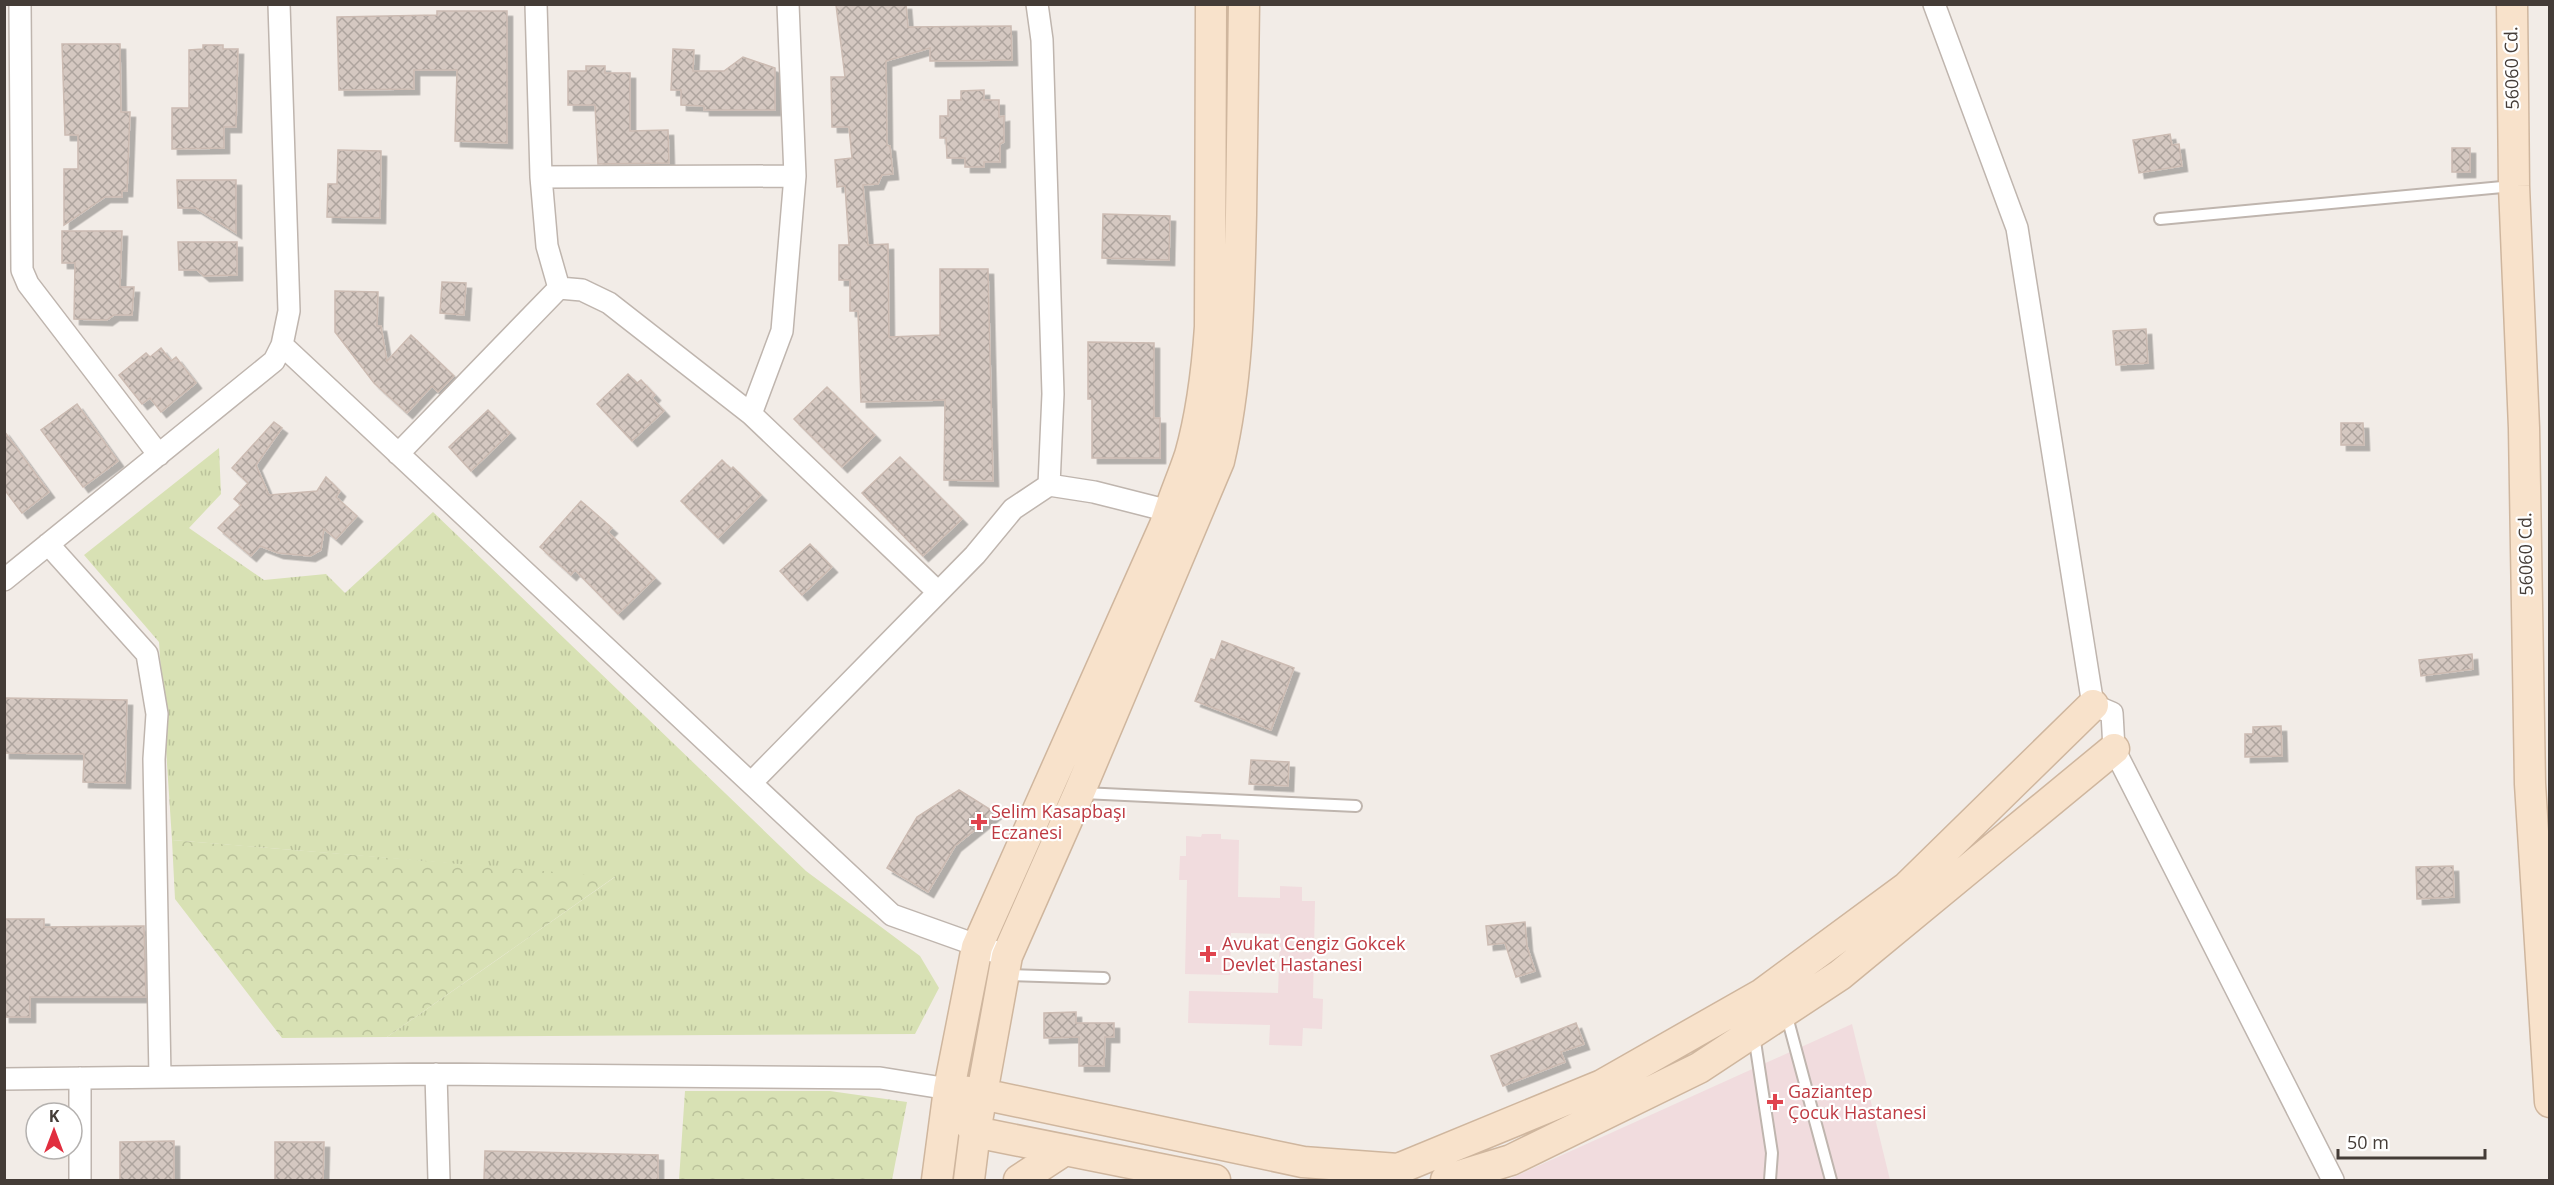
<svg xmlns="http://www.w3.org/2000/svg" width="2554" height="1185" font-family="'Open Sans',sans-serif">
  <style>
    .medical { fill: #f1dcde }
    .forest { fill: url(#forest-crowns) }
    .park { fill: url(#park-tufts) }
    .building { fill: url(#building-cross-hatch); stroke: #ccbbb2; stroke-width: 1.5; filter: url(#shadow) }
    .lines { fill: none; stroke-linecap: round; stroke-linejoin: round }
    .lane-casing { stroke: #bfb5ae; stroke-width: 14 }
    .street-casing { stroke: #bfb5ae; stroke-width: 24 }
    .secondary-casing { stroke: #cfb69e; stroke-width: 33 }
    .lane { stroke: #fff; stroke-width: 10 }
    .street { stroke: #fff; stroke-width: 21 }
    .secondary { stroke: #f8e2cb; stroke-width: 30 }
    .health-dot { fill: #e0444e; stroke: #fff; stroke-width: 2 }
    .labels { text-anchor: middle; stroke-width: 4.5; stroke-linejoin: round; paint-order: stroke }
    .street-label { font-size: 18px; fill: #443c37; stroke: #fff }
    .health-label { font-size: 18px; fill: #be3a42; stroke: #fff; text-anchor: start }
  </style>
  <defs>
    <pattern id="forest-crowns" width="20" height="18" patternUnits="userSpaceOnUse" patternTransform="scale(1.5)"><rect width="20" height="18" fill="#d8e1b4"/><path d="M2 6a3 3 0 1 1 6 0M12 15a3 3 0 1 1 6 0" fill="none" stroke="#bbc29b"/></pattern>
    <pattern id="park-tufts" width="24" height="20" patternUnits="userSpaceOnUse" patternTransform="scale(1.5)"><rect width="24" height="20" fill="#d8e1b4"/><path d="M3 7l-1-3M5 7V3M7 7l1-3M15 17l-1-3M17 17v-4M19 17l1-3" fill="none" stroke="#bbc29b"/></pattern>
    <pattern id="building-cross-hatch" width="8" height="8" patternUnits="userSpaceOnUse" patternTransform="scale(1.5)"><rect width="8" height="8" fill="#d5c8c1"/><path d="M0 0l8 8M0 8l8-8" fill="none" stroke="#aea49e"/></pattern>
    <filter id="shadow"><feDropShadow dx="5.5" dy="5.5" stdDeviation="0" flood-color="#0004"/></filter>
  </defs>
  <rect width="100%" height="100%" fill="#f2ece7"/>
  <path class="medical" d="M1202,834h19v5l18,1 -1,57 42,1v-12l22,1v14h13l-2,97 10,1 -1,30 -19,-1 -1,18 -33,-1 1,-20 -82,-2 1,-32 89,2 2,-59 -49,-1 -1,42 -45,-1 2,-94h-8l1,-24h6v-20l15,1z
    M1852,1024l38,156h-383z"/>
  <path class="forest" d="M172,840l444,36 -229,161 -105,1 -107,-139z
    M685,1091h145l77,11 -15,78h-213z"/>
  <path class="park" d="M219,448l2,46 -32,34 75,52 62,-6 19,19 88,-81 373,359 114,85 19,32 -24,46 -528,3 228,-160 -443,-37 -13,-198 -75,-87z"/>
  <path class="building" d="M906,4l2,23 103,-1 1,34 -82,1v-13l-44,13 1,84 3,1 3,28 -11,1 -4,9 -15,1 5,60 20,-1 1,93 51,-2v-66h48l5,212 -49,-1 1,-80 -84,2 -3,-91h-8v-31h-11v-35h10l-4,-59 -8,1 -2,-27 17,-2 -3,-31h-17l-1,-50h14l-9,-72z
    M437,11h70v132l-52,-2 2,-71h-43v19l-75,1 -2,-73 100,-2z
    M62,44h58l1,68h9l-3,79h-5v6h-17l-41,28v-56h14v-34h-13z
    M203,45h20v4h15l-2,78h-12v21l-52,1v-41h17v-58l14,-1z
    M673,49l21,1 -1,21h31l19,-14 32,11v42h-71v-4l-23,-1v-15h-10z
    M586,66h19v7h25v58l38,-1 1,33 -71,1 -3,-59h-27v-34h18z
    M984,90v10h15v17l5,-1v26l-4,2v18h-16v5h-19v-9h-18l-1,-20h-6v-22h8v-16h13v-9z
    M2170,134l2,11 7,-1 3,22 -43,7 -6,-33z
    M2452,148h18v24h-18z
    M338,150l43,1 -1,67 -53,-1 1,-33h9z
    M177,180h59v53l-40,-25h-18z
    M1103,214l67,2 -1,44 -67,-2z
    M62,231h60l-2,56h14l-2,28h-18l-7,5 -33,-1 1,-56h-13z
    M178,242h59v33l-33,1 -7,-6h-18z
    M442,282l24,1 -2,32 -24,-2z
    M335,291l43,1 -1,34h4l6,35 24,-26 43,41 -16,16 -6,-6 -25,27 -33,-30 -39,-51z
    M2146,329l2,34 -32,2 -3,-34z
    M1088,342l66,1v75h6v40h-68v-59h-4z
    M161,348l10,13 5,-4 20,26 -35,29 -11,-14 -8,6 -23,-29 27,-22 4,4z
    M628,374l9,9 4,-3 14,15 -3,3 12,13 -32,30 -35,-37z
    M827,387l48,48 -33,32 -48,-48z
    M77,404l41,57 -35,26 -42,-57z
    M488,410l22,23 -39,38 -22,-24z
    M274,422l8,6 -26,37 13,30 48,-4 9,-14 14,14 -4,6 21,19 -21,23 -12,-10 -3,21 -11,6 -32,-3 -18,-7 -9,10 -33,-28 23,-23 -7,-6 14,-16 -16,-15z
    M2341,423h22l1,22h-23z
    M4,431l45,61 -27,21 -18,-24z
    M900,457l62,62 -39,37 -61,-63z
    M722,460l9,9 2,-2 28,28 -43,43 -37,-37z
    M581,501l31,27 -4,4 47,46 -37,36 -43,-44 -4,5 -31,-28z
    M810,544l22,23 -30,28 -22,-24z
    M1222,641l72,27 -23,62 -76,-29 16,-42 4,1z
    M2472,654l1,15 -52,7 -2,-16z
    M4,698l123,2 -2,83 -42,-1 1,-28 -80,-1z
    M2281,726l1,30 -37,1v-23h8v-7z
    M1251,760l38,2 -1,24 -39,-2z
    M959,790l37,23 -41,33 -27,46 -41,-24 30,-51z
    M2453,866l1,31 -37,2 -1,-32z
    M4,919h40v8l100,-1 2,71h-116v20h-26z
    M1525,922l2,24 8,25 -19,6 -11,-34 -17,2 -2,-19z
    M1076,1012v11h38v14h-9l-1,29h-25v-29l-35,1v-25z
    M1576,1023l8,21 -23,8 4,10 -62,24 -12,-30z
    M174,1141v39h-54v-38z
    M275,1142h49l-1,38h-48z
    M485,1151l173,4v25h-174z"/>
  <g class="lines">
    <defs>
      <path id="lane" d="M2160,219l353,-33
        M1083,793l273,13
        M1007,975l97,3
        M1786,1013l45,167
        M1754,1035l18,118 -2,27"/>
      <path id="street" d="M20,4l2,266 6,14 131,171
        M536,4l5,173 6,69 12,42
        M1037,4l5,36 11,354 -4,91
        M1934,4l83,224 76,477 19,8 2,36 219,431
        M541,177l254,-1
        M282,345l610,570 115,41
        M751,414l31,-83 13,-155 -7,-172
        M398,454l161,-166 23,2 27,13 142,111 187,178
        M48,544l99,110 10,60 -3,45 6,318
        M4,580l270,-219 8,-16 7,-34 -10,-307
        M751,783l224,-228 38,-46 36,-24 45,7 75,19
        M436,1074l3,106
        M80,1078v102
        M4,1079l432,-5 444,4 69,11"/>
      <path id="secondary" d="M2512,4l2,182 10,242 6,356 20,318
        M949,1089l33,5 321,68 95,7 204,-84 160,-91 145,-107 186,-182
        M964,1115l11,17 240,48
        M937,1180l12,-91 28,-142 188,-422c7,-24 17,-46 25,-70 12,-42 17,-85 20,-128l1,-323
        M969,1180l6,-48 32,-176 72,-163 140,-332c19,-81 20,-162 22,-246 1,-70 2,-140 3,-211
        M1019,1180l46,-30
        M1446,1180l65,-20 188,-92 141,-93 274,-226"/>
    </defs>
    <use href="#lane" class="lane-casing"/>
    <use href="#street" class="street-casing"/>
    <use href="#secondary" class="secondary-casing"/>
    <use href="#lane" class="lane"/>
    <use href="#street" class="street"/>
    <use href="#secondary" class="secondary"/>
  </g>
  <g class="health-dot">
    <path d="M976 813h6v6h6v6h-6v6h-6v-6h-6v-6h6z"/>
    <path d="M1205 945h6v6h6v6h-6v6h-6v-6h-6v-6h6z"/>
    <path d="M1772 1093h6v6h6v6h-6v6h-6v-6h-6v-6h6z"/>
  </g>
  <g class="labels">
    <g class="street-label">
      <text transform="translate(2512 68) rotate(-91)" y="6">56060 Cd.</text>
      <text transform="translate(2526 554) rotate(-91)" y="6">56060 Cd.</text>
    </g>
    <g class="health-label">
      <text x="991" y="818">Selim Kasapbaşı<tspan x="991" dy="21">Eczanesi</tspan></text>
      <text x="1222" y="950">Avukat Cengiz Gokcek<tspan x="1222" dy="21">Devlet Hastanesi</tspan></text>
      <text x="1788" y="1098">Gaziantep<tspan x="1788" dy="21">Çocuk Hastanesi</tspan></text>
    </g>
  </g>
  <rect width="2554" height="1185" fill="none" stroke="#443c37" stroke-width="12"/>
  <g transform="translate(54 1131)"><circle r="28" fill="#ffffff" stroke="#b4b1af" stroke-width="1.5"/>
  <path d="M0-4.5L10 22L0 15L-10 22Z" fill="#e12e3f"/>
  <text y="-9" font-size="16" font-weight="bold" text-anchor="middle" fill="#443c37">K</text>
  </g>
  <path d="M2338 1149v9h147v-9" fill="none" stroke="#443c37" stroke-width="3"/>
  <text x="2347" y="1149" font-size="18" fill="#443c37" stroke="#ffffff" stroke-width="4.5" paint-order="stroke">50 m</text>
</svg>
